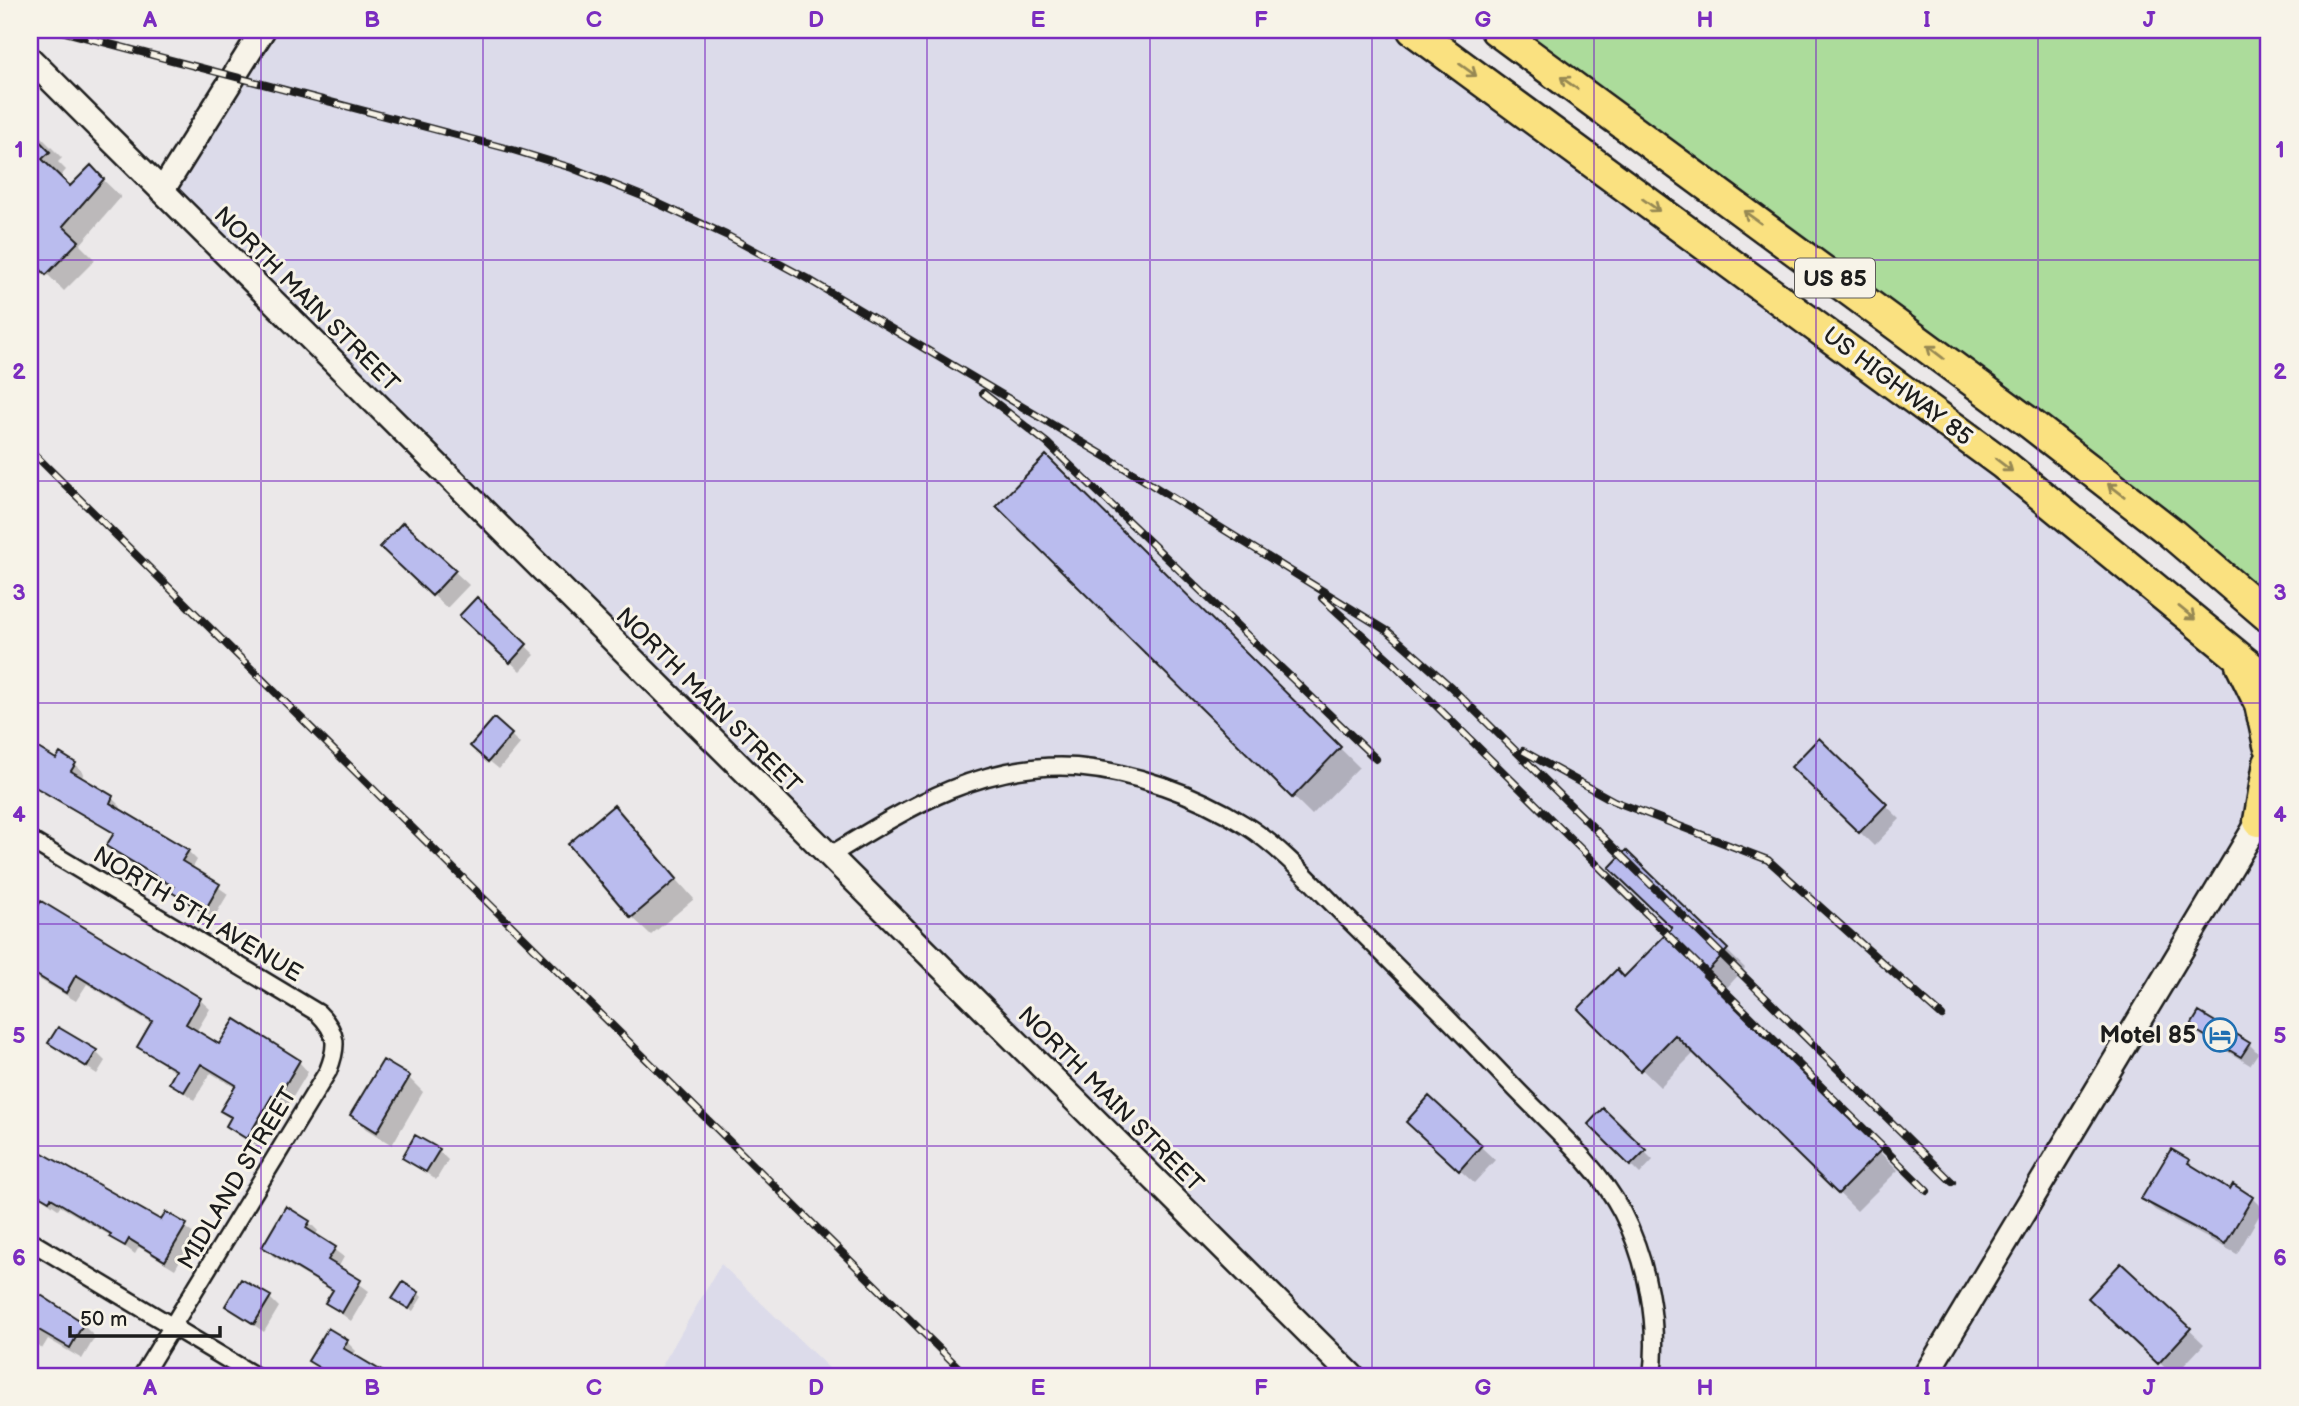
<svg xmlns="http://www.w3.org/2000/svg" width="2299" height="1406" font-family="'Balsamiq Sans',sans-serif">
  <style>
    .built { fill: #dcdbea }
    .green { fill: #acdc9b; stroke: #647c5c; stroke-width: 2 }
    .shadow { fill: #0003 }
    .building { fill: #babcee; stroke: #1c1c1c; stroke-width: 2 }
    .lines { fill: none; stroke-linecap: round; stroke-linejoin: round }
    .street-casing { stroke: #1c1c1c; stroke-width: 21 }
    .secondary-casing { stroke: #1c1c1c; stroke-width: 28 }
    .highway-casing { stroke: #1c1c1c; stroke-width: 35 }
    .street { stroke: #f7f3e8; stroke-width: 16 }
    .secondary { stroke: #f7f3e8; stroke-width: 23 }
    .highway { stroke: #fae180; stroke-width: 30 }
    .rail-casing { stroke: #1c1c1c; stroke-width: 8 }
    .rail { stroke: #f7f3e8; stroke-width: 5; stroke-dasharray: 16; stroke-linecap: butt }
    .oneway { stroke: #968853 }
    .grid { fill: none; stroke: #7b2cbf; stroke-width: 2; stroke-opacity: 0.55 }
    .labels { text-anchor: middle; stroke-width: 6; stroke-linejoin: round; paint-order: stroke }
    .shield { fill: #f7f3e8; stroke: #5e5c59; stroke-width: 2 }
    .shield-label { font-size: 23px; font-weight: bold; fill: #1c1c1c }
    .street-label { font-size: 24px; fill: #1c1c1c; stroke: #f7f3e8 }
    .poi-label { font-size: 24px; font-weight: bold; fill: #1c1c1c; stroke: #f7f3e8; text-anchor: end }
    .neatline { fill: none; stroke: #7b2cbf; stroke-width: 2.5 }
    .grid-label { font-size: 23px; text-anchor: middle; font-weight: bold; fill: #7b2cbf }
  </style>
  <rect width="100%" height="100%" fill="#ebe8e9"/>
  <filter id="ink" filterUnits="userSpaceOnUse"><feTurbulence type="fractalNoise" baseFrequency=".0143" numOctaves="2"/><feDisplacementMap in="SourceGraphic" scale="14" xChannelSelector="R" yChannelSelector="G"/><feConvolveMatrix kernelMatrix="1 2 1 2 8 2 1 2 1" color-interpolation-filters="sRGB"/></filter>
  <g filter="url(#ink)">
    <path class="built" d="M263,30h1150l458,335 383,324 15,122v565h-917l-1190,-1185z
      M721,1264l116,112h-181z"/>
    <path class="green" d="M1496,30h773v580z"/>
    <path class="shadow" d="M30,126l32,32 -4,4 8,8 -7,8 11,11 21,-21 30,29 -41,48 15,15 -31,31 -34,-34z
      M1046,458l313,309 -47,48 -313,-309z
      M396,561l58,10 15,14 -22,23z
      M477,599l58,56 -15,16 -49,-46z
      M511,735l9,9 -21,25 -17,-14z
      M1819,740l81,79 -26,27 -80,-79z
      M30,745l27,16 18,3 9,9 -3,6 31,19 9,9 -2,3 69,41 9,9 -5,9 36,25 -15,25 -30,-18 -8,-11 -58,-35 -9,-9 7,-11 -85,-51z
      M613,807l81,92 -43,36 -19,-18z
      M1626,853l119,115 -25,27 178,175 -41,41 -162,-159 -35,35 -80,-78 44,-29 50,-51z
      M30,894l170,106 10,9 -14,23 24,15 79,15 9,10 -21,35 -4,-2 -26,42 -29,-21 4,-7 -9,-9 13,-22 -25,-15 -17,27 -23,-18 5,-9 -37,-26 14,-23 -66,-40 -11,17 -46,-27z
      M2192,1027l57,17 9,9 -8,12 -48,-29z
      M50,1043l46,9 9,9 -8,13z
      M384,1062l25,16 14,14 -31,53 -26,-16 -14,-14z
      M1429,1099l66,61 -21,23 -52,-47z
      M1603,1110l50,50 -13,14 -50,-50z
      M439,1151l9,9 -12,20 -32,-23z
      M2189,1161l10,11 32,19 21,7 11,11 -26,45 -82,-44 -12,-11z
      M30,1162l132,60 5,-8 28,21 -20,34 -36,-22 -4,7 -24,-18 -51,-30 -2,3 -28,-19z
      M309,1222l9,9 -3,5 29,21 -6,11 31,23 -18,30 -24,-18 7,-11 -61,-36 -9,-10z
      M2121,1265l83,79 -30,32 -70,-64z
      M30,1291l53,34 12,12 -13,22 -34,-20 -6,10 -12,-8z
      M418,1293l4,4 -9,14 -14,-8z
      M270,1298l9,9 -15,25 -37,-26z
      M346,1341l10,10 -3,5 31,20h-53l-21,-15z
      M30,1367l12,7 2,2h-14z"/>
    <path class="building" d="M30,131l20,21 -8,7 28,27 21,-21 13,14 -41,47 16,15 -33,34 -16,-16z
      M1046,455l295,292 -49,51 -296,-292z
      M403,522l53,48 -24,26 -52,-49z
      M477,597l50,47 -17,19 -51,-47z
      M494,718l18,16 -24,28 -18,-16z
      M1819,738l68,66 -28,29 -68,-66z
      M30,743l26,16 4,-6 16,10 -5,8 42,25 -3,7 79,47 -7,11 38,23 -16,28 -33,-20 3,-5 -68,-41 8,-13 -84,-49z
      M614,805l63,74 -46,39 -63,-74z
      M1626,850l102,99 -25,27 178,174 -43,44 -163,-159 -35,36 -62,-62 39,-40 7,8 48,-49 -63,-60z
      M41,901l160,97 -15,26 33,20 16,-25 65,41 -23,39 -5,-3 -25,43 -21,-13 5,-9 -11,-6 16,-26 -35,-21 -17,28 -15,-9 7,-13 -39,-23 15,-26 -76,-46 -10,18 -36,-22v-52z
      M2199,1012l51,31 -9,14 -51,-30z
      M58,1027l39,23 -10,17 -39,-24z
      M383,1060l27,16 -33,56 -27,-17z
      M1429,1096l53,49 -23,26 -53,-49z
      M1603,1108l43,42 -16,16 -42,-42z
      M415,1135l25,14 -14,23 -24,-14z
      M2171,1149l19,11 -2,3 42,26 3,-5 20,13 -28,47 -84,-45z
      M39,1151l122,69 5,-8 21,12 -22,37 -36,-22 -4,7 -16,-9 2,-3 -60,-36 -2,3 -19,-11v-24z
      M286,1206l24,15 -4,7 30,19 -8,13 33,20 -19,33 -17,-10 8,-13 -71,-43z
      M2121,1263l70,65 -33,36 -70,-66z
      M241,1279l30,17 -17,28 -29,-18z
      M403,1282l16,10 -10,17 -17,-10z
      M30,1288l54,35 -14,25 -40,-23z
      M328,1328l20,12 -5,8 47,28h-57l-25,-15z"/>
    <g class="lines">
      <defs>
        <path id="street" d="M30,840l288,173c20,20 20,33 10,58l-186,305
          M829,856c77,-47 152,-95 247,-89 58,5 120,27 169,58 38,24 68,59 99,90 57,56 113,112 168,170 37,39 85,79 110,127 25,48 37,111 30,164
          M30,1241l225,135"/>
        <path id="secondary" d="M30,59l1322,1317
          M162,191l101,-161
          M1925,1376l343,-570"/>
        <path id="highway" d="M1413,30l590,434 266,218
          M1496,30l535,394 139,108 99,85
          M2241,665l19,39 9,41
          M2259,821l10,-58"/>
      </defs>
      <use href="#street" class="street-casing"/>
      <use href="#secondary" class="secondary-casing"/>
      <use href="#highway" class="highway-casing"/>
      <use href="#street" class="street"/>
      <use href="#secondary" class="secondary"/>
      <use href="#highway" class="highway"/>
      <defs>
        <path id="rail" d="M57,30l456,120 59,18 70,28 84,39 80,43 304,181 279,173 62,55 501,495
          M983,393l64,50 329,316
          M30,450l937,926
          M1322,598l71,65 534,528
          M1523,751l91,50 154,59 174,156"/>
      </defs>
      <use href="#rail" class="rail-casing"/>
      <use href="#rail" class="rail"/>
    </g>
    <defs><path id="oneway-shaft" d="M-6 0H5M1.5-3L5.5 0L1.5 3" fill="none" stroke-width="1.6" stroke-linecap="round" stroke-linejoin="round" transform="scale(1.75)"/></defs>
    <g class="oneway">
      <use href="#oneway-shaft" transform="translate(1468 70) rotate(36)"/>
      <use href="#oneway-shaft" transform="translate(1569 83) rotate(-144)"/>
      <use href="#oneway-shaft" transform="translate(1651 205) rotate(36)"/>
      <use href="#oneway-shaft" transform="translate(1752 217) rotate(-144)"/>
      <use href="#oneway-shaft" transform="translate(1935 352) rotate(-143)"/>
      <use href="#oneway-shaft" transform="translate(2004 465) rotate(37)"/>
      <use href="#oneway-shaft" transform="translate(2116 490) rotate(-142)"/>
      <use href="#oneway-shaft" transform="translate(2187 613) rotate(39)"/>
    </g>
  </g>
  <path class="grid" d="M261,30v1346M483,30v1346M705,30v1346M927,30v1346M1150,30v1346M1372,30v1346M1594,30v1346M1816,30v1346M2038,30v1346M30,260h2239M30,481h2239M30,703h2239M30,924h2239M30,1146h2239"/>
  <defs>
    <symbol id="hotel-ring" viewBox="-11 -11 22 22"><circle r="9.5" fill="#f7f3e8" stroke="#1f6fb2" stroke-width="1.5"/><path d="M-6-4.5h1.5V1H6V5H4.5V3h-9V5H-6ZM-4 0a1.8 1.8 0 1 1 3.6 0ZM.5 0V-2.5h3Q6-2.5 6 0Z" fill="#1f6fb2"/></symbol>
  </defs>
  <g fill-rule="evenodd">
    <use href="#hotel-ring" x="2201" y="1016" width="38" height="38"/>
  </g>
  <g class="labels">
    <rect class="shield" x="1795" y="258.5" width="80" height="39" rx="5"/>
    <g class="shield-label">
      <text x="1835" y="286">US 85</text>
    </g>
    <g class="street-label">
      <text transform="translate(307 299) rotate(45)" y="8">NORTH MAIN STREET</text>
      <text transform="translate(1898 386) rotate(37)" y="8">US HIGHWAY 85</text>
      <text transform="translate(709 700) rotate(45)" y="8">NORTH MAIN STREET</text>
      <text transform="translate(198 914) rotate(31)" y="8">NORTH 5TH AVENUE</text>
      <text transform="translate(1111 1099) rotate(45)" y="8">NORTH MAIN STREET</text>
      <text transform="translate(237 1178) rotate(-59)" y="8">MIDLAND STREET</text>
    </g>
    <g class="poi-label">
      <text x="2196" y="1043">Motel 85</text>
    </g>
  </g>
  <rect width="2299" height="1406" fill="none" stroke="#f7f3e8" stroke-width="77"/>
  <path d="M70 1326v10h150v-10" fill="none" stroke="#1c1c1c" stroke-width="3.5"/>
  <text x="80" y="1326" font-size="21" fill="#1c1c1c" stroke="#f7f3e8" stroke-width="5" paint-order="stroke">50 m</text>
  <rect x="38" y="38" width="2222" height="1330" class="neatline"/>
  <g class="grid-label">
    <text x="150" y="27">A</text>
    <text x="372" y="27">B</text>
    <text x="594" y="27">C</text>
    <text x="816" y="27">D</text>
    <text x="1038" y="27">E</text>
    <text x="1261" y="27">F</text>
    <text x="1483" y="27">G</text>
    <text x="1705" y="27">H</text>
    <text x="1927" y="27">I</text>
    <text x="2149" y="27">J</text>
    <text x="19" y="157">1</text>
    <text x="2280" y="157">1</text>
    <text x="19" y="379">2</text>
    <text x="2280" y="379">2</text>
    <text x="19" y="600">3</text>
    <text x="2280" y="600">3</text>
    <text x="19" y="822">4</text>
    <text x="2280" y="822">4</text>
    <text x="19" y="1043">5</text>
    <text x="2280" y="1043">5</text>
    <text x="19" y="1265">6</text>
    <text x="2280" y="1265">6</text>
    <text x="150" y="1395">A</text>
    <text x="372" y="1395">B</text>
    <text x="594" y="1395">C</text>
    <text x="816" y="1395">D</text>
    <text x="1038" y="1395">E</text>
    <text x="1261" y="1395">F</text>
    <text x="1483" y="1395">G</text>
    <text x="1705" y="1395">H</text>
    <text x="1927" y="1395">I</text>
    <text x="2149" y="1395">J</text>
  </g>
</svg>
